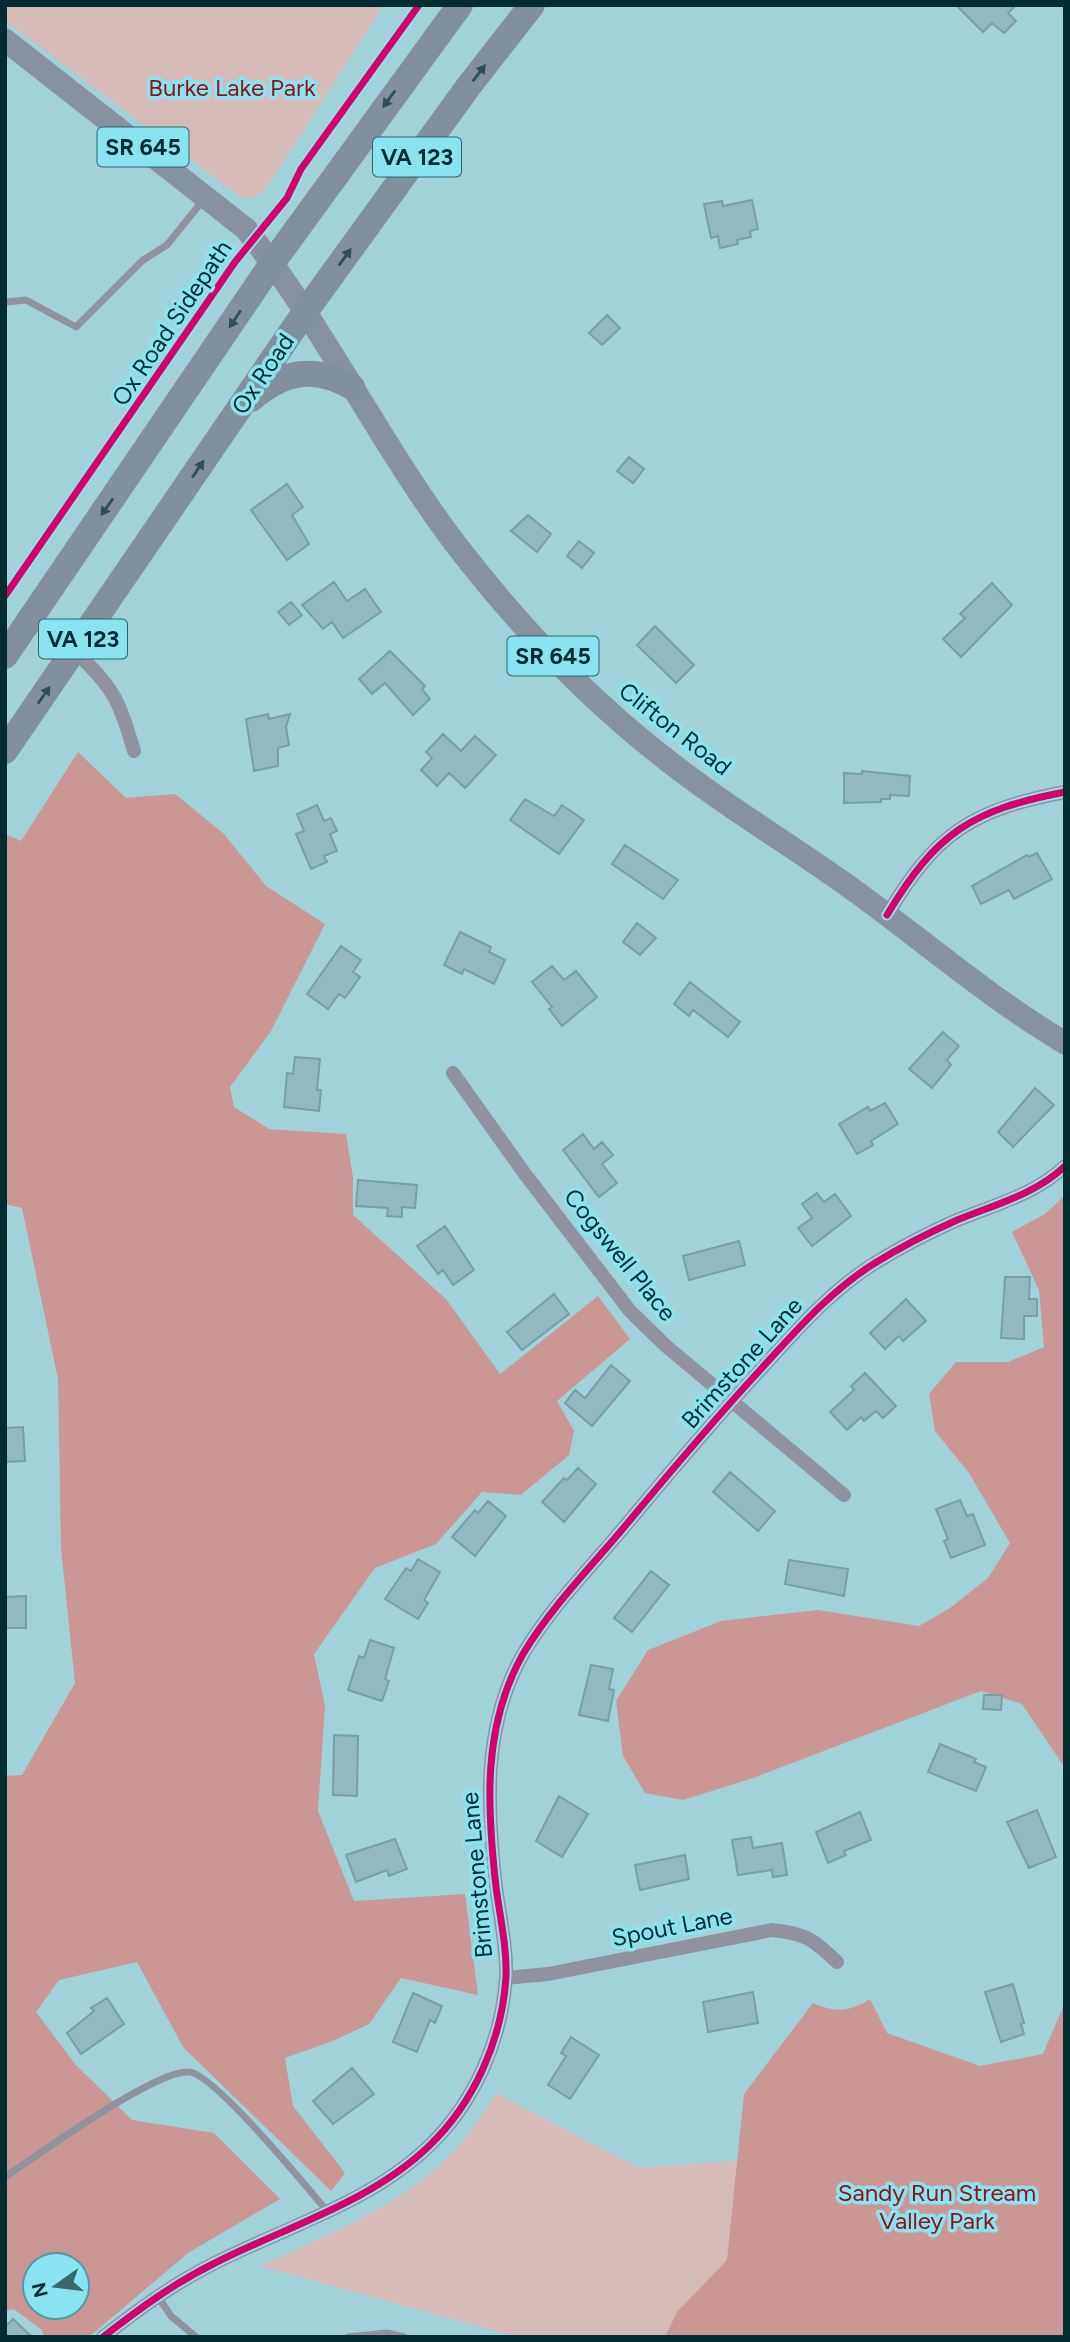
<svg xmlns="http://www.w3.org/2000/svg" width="1070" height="2342" font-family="Figtree,sans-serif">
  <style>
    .green { fill: #d5bab7 }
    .forest { fill: #ca9794; fill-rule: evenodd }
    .building { fill: #91b9bf; stroke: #779fa5; stroke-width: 2 }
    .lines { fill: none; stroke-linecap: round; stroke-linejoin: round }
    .lane { stroke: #90929e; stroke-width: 7 }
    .street { stroke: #90929e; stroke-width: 14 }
    .primary { stroke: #8792a1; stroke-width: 23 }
    .highway { stroke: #81909c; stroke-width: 26 }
    .cycleway-casing { stroke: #8ae3f1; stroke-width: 11 }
    .cycleway { stroke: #d6006c; stroke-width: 7 }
    .oneway { fill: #2f4f56 }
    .labels { text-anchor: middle; stroke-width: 7; stroke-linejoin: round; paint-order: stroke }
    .shield { fill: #8ae3f1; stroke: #2c636b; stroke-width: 2 }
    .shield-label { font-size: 23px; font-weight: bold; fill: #032c31 }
    .park-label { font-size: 24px; fill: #901312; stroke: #8ae3f1 }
    .street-label { font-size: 24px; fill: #032c31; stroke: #8ae3f1 }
  </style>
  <rect width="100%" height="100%" fill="#a1d2da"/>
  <path class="green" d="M5,5h379l-119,185 -12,8h-11l-237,-177z
    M870,1999l17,34 164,59 14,245h-548l-257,-71c100,-47 178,-72 236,-173l143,75 183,-14 -9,-151c22,10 37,9 57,-4z"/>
  <path class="forest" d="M78,752l48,46 49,-4 49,40 42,52 59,38 -54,107 -41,56 4,20 35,22 77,5 7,43v38l93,84 54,75 98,-78 32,43 -73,62 17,30 -5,24 -48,40 -39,-3 -46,52 -61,24 -61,86 11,52 -7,105 36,90 111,-7 13,101 -77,-17 -32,46 -34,16 -50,18 8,48 52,67 -14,18 -148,-144 -46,-85 -78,18 -23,32 39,52 57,56 82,13 66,66 -92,54 -99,84h-45l-2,-7 -28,-21 -9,2v-535l17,-1 53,-92 -14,-135 -3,-169 -36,-171 -17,-4v-370l16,7zM35,2265h42v42h-42z
    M1065,1195v573l-43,-64 -41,-13 -228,87 -70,22 -38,-7 -22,-37 -7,-55 32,-51 73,-29 97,-11 101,16 31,-18 38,-30 22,-35 -41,-70 -34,-42 -6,-37 27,-32h52l36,-15 -5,-57 -27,-58 33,-18z
    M870,1999l17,34 93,33 63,-12 22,-51v334h-400l12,-25 50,-52 17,-166 69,-91c22,10 37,9 57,-4z"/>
  <path class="building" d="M956,5h60l-8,8 8,8 -12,12 -12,-10 -9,9z
    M752,200l6,29 -8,2 1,6 -14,3 1,4 -18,4 -2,-12 -7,2 -7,-34 18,-3 1,5z
    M607,315l13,13 -18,17 -13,-12z
    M629,457l15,12 -11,14 -16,-12z
    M287,484l16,23 -11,8 17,29 -22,16 -36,-50z
    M528,515l23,19 -14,18 -26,-21z
    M579,541l15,12 -12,15 -15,-12z
    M334,582l13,19 18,-12 16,23 -38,26 -11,-16 -9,7 -21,-24z
    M992,583l20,22 -51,52 -18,-18 22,-21 -5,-4z
    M291,602l11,13 -13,10 -11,-13z
    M655,626l39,39 -18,18 -39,-38z
    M390,651l35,35 -3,3 8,10 -17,16 -28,-32 -13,11 -13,-15z
    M268,714l1,5 21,-5 -4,13 3,18 -11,3v18l-24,5 -8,-52z
    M443,734l18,17 14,-15 21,19 -31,33 -16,-15 -12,13 -16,-16 11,-12 -6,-6z
    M862,771l48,5 -1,20 -19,-1v4h-9v3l-37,1v-30l18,1z
    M525,799l29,17 8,-11 22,15 -25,34 -49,-34z
    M317,805l7,16 7,-3 6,13 -7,3 7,17 -13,5 3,6 -16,7 -15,-35 8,-3 -7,-17z
    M625,845l53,35 -15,19 -51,-35z
    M1037,853l15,26 -38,20 -5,-9 -28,14 -9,-18 55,-31 2,2z
    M637,923l19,15 -16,17 -17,-13z
    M460,932l31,15 -2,5 16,8 -11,24 -30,-15 -2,5 -18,-9z
    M341,946l20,14 -8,12 7,5 -15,21 -6,-4 -11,15 -21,-15z
    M552,966l12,14 12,-9 21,26 -35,29 -13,-17 3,-2 -20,-25z
    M690,982l50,40 -12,15 -35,-27 -4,6 -15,-12z
    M943,1032l16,14 -12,14 4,5 -19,23 -23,-19z
    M295,1057l25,2 -3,31h4l-2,21 -35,-4 3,-34 6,1z
    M1035,1088l19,17 -41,42 -15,-15z
    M885,1103l13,21 -27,17 2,4 -16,9 -18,-30 29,-17 2,4z
    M583,1134l11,15 8,-7 11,13 -11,9 15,19 -18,14 -36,-47z
    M358,1180l59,5 -2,23 -13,-1v10l-15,-1 1,-8 -32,-2z
    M817,1193l7,9 11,-8 16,22 -39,30 -14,-18 14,-10 -10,-14z
    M445,1226l29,44 -21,15 -10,-15 -5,4 -21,-28z
    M739,1241l6,24 -56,15 -6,-24z
    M1005,1277h25l-1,22h8v17h-13v23l-23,-1z
    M554,1294l15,20 -47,36 -15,-18z
    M906,1299l20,22 -23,20 -4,-5 -14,13 -15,-16z
    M611,1365l19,16 -38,45 -27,-23 10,-13 10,8z
    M865,1373l31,33 -13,12 -7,-7 -12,10 -3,-4 -14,13 -17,-18 24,-22 -3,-4z
    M23,1427l2,34 -20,1v-34z
    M578,1468l18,16 -32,38 -22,-20 22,-24 3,2z
    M730,1472l45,39 -17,20 -45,-39z
    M960,1500l7,16 6,-2 12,31 -34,13 -7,-17 4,-2 -12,-30z
    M488,1501l18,15 -31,40 -23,-19 23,-27 3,3z
    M418,1559l22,13 -16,28 4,3 -10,16 -33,-20 21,-31 5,3z
    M789,1560l59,9 -4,27 -59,-12z
    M651,1571l18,14 -37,47 -18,-14z
    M26,1596v32h-21v-31z
    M370,1640l24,8 -9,31 4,2 -7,20 -34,-11 11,-34 5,2z
    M591,1665l22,4 -4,20 5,1 -6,31 -29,-6z
    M984,1695h18l-1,15 -18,-1z
    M334,1735l24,1 -1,60 -24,-1z
    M940,1744l36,15 -2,3 12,5 -10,24 -48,-19z
    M559,1796l29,18 -26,43 -26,-16z
    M1037,1810l19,47 -27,11 -22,-46z
    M860,1812l11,28 -27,11 2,4 -18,8 -12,-31z
    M751,1837l2,11 29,-5 5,32 -14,2 -1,-7 -34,5 -6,-35z
    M395,1839l12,30 -18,7 -2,-6 -31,12 -10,-27z
    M685,1855l4,24 -49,11 -5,-25z
    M1013,1984l11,39 -3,1 3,10 -23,8 -16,-50z
    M753,1992l5,31 -50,9 -5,-30z
    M413,1993l29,13 -7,17 -5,-3 -13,32 -24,-10z
    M107,1998l17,26 -43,30 -14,-21 27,-22 -3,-3z
    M571,2037l28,18 -29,44 -22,-14 18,-29 -5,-3z
    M352,2068l22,26 -41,30 -20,-23z
    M13,2319l19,18h-27v-10z"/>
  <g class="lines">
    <path class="lane" d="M5,302l21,-2 50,27 67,-67 24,-15 37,-46
      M5,2177c33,-22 151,-108 184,-105 24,1 118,115 138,139
      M157,2295l14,21 25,21
      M348,2337l39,-4 17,4"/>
    <path class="street" d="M75,651c40,39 43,47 59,100
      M887,915c49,-82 84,-105 178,-123
      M453,1073l72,101 105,137 36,35 178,149
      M506,1978l42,-4 224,-44c33,3 41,9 65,32
      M103,2337c36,-28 70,-53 110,-73 72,-37 157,-61 216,-118 45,-43 73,-106 77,-169 1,-30 -6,-60 -10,-90 -9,-80 -14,-160 27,-233 28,-47 68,-87 103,-129 44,-53 88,-105 135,-156 35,-38 69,-78 114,-106 26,-16 53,-30 80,-42 38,-16 80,-26 110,-55"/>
    <path class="primary" d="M5,40l241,189c78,98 133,213 208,313 59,77 128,151 204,211 62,50 132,91 197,138 70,51 136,108 210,152"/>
    <path class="highway" d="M251,399c33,-28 63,-34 101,-12
      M5,656l268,-394 187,-257
      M5,751l300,-439 163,-225 64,-82"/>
    <defs>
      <path id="cycleway" d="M5,596l230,-334 52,-64 14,-29 118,-164
        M887,915c49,-82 84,-105 178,-123
        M103,2337c36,-28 70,-53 110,-73 72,-37 157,-61 216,-118 45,-43 73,-106 77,-169 1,-30 -6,-60 -10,-90 -9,-80 -14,-160 27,-233 28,-47 68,-87 103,-129 44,-53 88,-105 135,-156 35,-38 69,-78 114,-106 26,-16 53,-30 80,-42 38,-16 80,-26 110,-55"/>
    </defs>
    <use href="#cycleway" class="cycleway-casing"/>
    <use href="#cycleway" class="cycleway"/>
  </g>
  <defs><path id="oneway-solid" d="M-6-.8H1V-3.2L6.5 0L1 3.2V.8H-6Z" transform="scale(1.75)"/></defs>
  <g class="oneway">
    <use href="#oneway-solid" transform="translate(479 73) rotate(-53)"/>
    <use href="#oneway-solid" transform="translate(389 99) rotate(126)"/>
    <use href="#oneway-solid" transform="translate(345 257) rotate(-54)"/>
    <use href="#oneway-solid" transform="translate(235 319) rotate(123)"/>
    <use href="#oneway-solid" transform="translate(198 469) rotate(-56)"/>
    <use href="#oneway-solid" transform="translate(107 507) rotate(125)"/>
    <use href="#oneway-solid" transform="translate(44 695) rotate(-55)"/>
  </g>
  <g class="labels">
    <g class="shield">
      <rect x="97.5" y="127.5" width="91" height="39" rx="5"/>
      <rect x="373" y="137.5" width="88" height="39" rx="5"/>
      <rect x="39" y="619.5" width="88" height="39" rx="5"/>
      <rect x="507.5" y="636.5" width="91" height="39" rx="5"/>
    </g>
    <g class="shield-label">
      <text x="143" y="155">SR 645</text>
      <text x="417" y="165">VA 123</text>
      <text x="83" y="647">VA 123</text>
      <text x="553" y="664">SR 645</text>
    </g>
    <g class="park-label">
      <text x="232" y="96">Burke Lake Park</text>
      <text x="937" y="2201">Sandy Run Stream<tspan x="937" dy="28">Valley Park</tspan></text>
    </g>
    <g class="street-label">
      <text transform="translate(172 323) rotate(-56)" y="8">Ox Road Sidepath</text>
      <text transform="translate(263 374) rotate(-56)" y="8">Ox Road</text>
      <text transform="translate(675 729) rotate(38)" y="8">Clifton Road</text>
      <text transform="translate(620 1255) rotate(51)" y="8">Cogswell Place</text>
      <text transform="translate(742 1363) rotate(-48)" y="8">Brimstone Lane</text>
      <text transform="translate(477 1875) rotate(-95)" y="8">Brimstone Lane</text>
      <text transform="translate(672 1927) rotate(-11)" y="8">Spout Lane</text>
    </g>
  </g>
  <rect width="1070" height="2342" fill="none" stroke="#032c31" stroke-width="14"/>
  <g transform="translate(56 2286) rotate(256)"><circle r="33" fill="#8ae3f1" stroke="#549aa4" stroke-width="2"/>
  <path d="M0-5L12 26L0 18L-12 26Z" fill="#3a666c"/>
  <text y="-10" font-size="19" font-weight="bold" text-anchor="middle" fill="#032c31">N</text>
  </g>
</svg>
